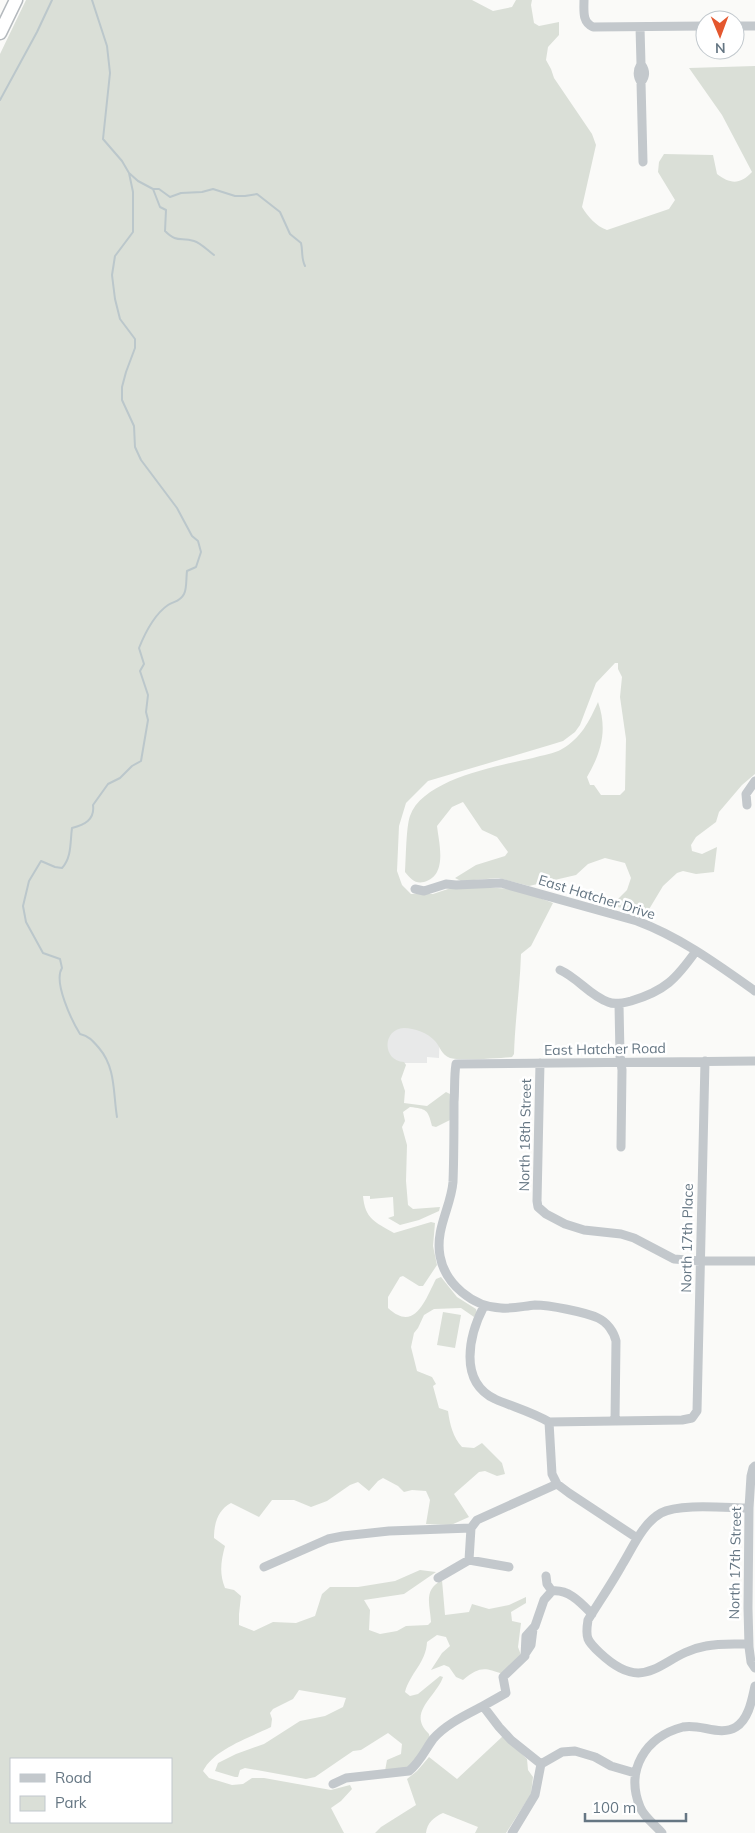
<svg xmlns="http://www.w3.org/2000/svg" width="755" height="1833" font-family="Mulish,sans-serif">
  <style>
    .built { fill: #e8e9e9 }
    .green { fill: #dadfd7; fill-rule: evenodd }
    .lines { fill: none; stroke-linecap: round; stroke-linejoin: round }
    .stream { stroke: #bbc7cb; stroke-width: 2 }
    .highway-casing { stroke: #b4b9bd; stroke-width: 15 }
    .minor { stroke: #c3c8cc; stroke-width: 9 }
    .highway { stroke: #fff; stroke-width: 12 }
    .labels { text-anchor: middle; stroke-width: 5; stroke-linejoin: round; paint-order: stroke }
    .street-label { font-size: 14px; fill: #657683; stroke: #fff }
  </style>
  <rect width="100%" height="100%" fill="#fafaf8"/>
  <path class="built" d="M440,1025l-1,33 -12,-1v6h-47v-37z"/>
  <path class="green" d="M26,0h446l21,11 19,-4 4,-7h16l-1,5 3,18 5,3 20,-4v13l-11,12 -2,13 5,9 3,9 38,56 4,11 -14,62c6,10 14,19 25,23l62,-21 6,-9 -17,-28 1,-10 5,-8 49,1 4,19c13,10 23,11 35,-2l-30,-57 -33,-47 66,-2v708l-13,11 -23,27 -3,10 -20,15 -5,8 1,6 10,3 15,-7 -3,25 -18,2 -13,-3 -6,2 -14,13 -18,30 -33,-11 15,-15 4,-12 -6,-15 -20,-5 -17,6 -12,11 -47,11 -30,-8 -38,3 -6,-3 21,-13 29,-9 3,-4 -11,-15 -15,-7 -19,-28 -11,5 -15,19c2,17 11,50 -13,56 -9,2 -13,-3 -19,-10 1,-13 1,-45 5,-56 13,-37 88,-50 123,-58 9,-3 21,-4 29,-9 19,-11 27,-27 36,-47 10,28 3,51 -11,75l3,8h4l7,10h19l5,-5 1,-51 -6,-42 2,-20 -4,-8v-6h-3l-19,20 -16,42 -5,7 -12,9 -13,4 -122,36 -22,22 -7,23 -2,45 5,14 9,9h22l18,-6 28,-1 37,2 37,14 -22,43 -10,8c-1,33 -6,66 -7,100l-2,3c-13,1 -53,4 -62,1 -9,-4 -9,-10 -15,-17 -7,-8 -21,-13 -31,-13 -22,1 -22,33 0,34l2,3 -5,14 4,12 -1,12 23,3 19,-14 4,2v26l-14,7 -4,-1c-4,-17 -6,-17 -22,-19l-7,5 2,9 -3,6 5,18 -1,36 2,24 5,4 27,-2 -1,4 -20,9 -19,5 -12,-7 6,-2 -1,-19 -23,2v-3h-7c2,23 12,26 31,37l37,-11 4,1 -2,23 4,19 -14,21h-4l-16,-10 -3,1 -12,20v11c27,25 37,-8 48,-29l5,-2 16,20 19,12 1,4 -3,4 -13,-9 -27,1 -10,6 -6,13 -4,5 -3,14 6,24 15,6 4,7 -3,2 6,22 9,3c2,14 5,26 14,36l12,1 8,-5 20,20 3,11 -8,2 -12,-5 -6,1 -25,22 15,23 -18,8 -25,-1 4,-24 -4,-9 -14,-1 -8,2 -6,-6 -15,-8 -5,3 -9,10 -11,-9 -8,3 -23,16 -16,6 -17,-7h-22l-13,17 -28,-14c-13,7 -17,20 -17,35l11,8c-4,15 -6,27 0,42l9,2 7,6 -2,18v11l15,6 19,-9 23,1 19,-7 7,-22 8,-7h28l37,-6 25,-11 16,2 -32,22 -40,6 6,10 -1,20 11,4 17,-3 9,-5 22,-1 3,-3c-1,-18 -8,-32 11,-42l3,35 24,-3 3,-8 17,5 20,-4 17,-8v6l-15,9 1,9 9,2 -3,24 3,8 -19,19c-18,-7 -23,-7 -39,6l-7,-3 -7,-10 -5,-2 -13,5 11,-17 8,-7 -4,-9 -9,-2 -10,7c-1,21 -17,31 -22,50l5,4 8,-2 22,-18 3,1c-6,19 -37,36 -14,57l1,6 -18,27 -27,4 2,-11 14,-6 1,-10 -14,-11 -27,17 -8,1 -38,26 -9,2 -61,-11 -5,2 -2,7h-3l-20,-6 3,-8 18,-9 28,-10 36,-23 25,-5 18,-9 3,-9 -47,-8 -6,9 -20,10 -3,4 2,6 -1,8c-22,11 -57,22 -68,44l6,7 23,7 11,-1 9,-6h12l67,12 19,-5 2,4 -11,12 -10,7 13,25h-344v-1779zM11,1759h160v63h-160z
    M443,1312l18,3 -6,33 -18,-3z
    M503,1736l24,23 1,11 5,7 -2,17 -25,39h-31l3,-6 -35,-14c-9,4 -16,10 -17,20h-51l6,-6 35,-22 -9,-26 10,-8 12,-14 28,22z"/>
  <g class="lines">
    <path class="stream" d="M92,0l15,46 3,27 -7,66 19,22 7,12 9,8 15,8 7,18 6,3 -1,21c12,12 15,6 29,10 7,2 14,10 20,14
      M0,100l37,-68 15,-32
      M154,189h5l11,8 11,-4 21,-1 11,-3 22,7h10l12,-2 23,18 10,22 11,9c2,8 0,15 4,23
      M117,1117c-4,-24 -1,-49 -18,-69 -6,-7 -10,-12 -19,-14 -8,-13 -27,-52 -18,-66l-2,-9 -17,-6 -17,-31 -3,-16 6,-25 12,-20 14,6 7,1c10,-11 8,-26 10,-40 12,-3 23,-8 21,-23l15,-21 12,-6 12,-12 9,-5 7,-41 -2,-8 2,-17 -8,-24 4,-7 -5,-16c6,-15 16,-34 29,-43 6,-4 12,-3 16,-11 3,-5 2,-16 3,-23l9,-4 5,-15 -3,-11 -6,-5 -15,-28 -36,-48 -6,-13 -1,-21 -12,-26v-13l4,-15 9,-24v-9l-15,-20 -5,-20 -3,-24 3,-19 18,-24v-40l-4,-19"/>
    <defs>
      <path id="highway" d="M0,33l16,-33"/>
    </defs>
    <use href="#highway" class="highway-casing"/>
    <path class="minor" d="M584,0c0,11 -2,22 9,27l112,-1
      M735,26h20
      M640,27l1,37c-4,7 -4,12 0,18l2,80
      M641,64c5,7 5,12 0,18
      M747,805l-1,-11 9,-13
      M415,889l9,2 22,-7 10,1 45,-2 136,38c43,16 80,43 118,70
      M560,970c18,8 30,26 48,32 7,3 15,1 23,-1 34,-10 45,-22 65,-50
      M619,1004l1,52 2,14 -1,77
      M540,1063l-3,138 1,6 8,7 19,10 19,6 37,4 13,4 40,21 26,2h55
      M484,1306c-15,29 -26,75 11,93 18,8 37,13 54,23
      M615,1421l1,-80c-2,-9 -9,-19 -18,-23 -13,-6 -49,-13 -63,-13 -11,1 -22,4 -34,3 -28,-1 -56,-24 -61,-52 -5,-27 11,-49 13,-74 1,-27 1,-54 1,-80 1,-12 0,-26 2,-38l299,-3
      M549,1422l133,-2 10,-2 5,-7 8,-350
      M549,1422l3,52 5,10 12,9 68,45
      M755,1466l-2,2 -2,8 -2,32 -1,100 1,39 2,15 4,6
      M469,1560l2,-32
      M264,1567l64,-28 15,-3 46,-5 82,-3 6,-8 80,-36
      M546,1576l1,8 5,7
      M438,1578l31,-18 40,7
      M748,1644c-13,0 -28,-1 -42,2 -46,8 -58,52 -106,7 -13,-12 -15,-15 -12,-33 11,-18 24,-37 34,-55 11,-18 21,-42 39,-52 18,-10 67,-5 88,-5
      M525,1654l6,-9 2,-16
      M483,1706l23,-13 -3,-16 22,-21 1,-20 9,-10 9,-26 8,-9c17,-2 29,12 40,23
      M333,1784l13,-6 63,-7c11,-9 16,-21 24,-32 13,-15 33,-24 50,-33l16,21 12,13 30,24 21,-12 13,-1 20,6 16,9 24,7
      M512,1833l23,-38 6,-31
      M662,1833c-7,-8 -18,-16 -22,-26 -15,-37 5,-70 43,-80 17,-4 37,10 53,0 13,-8 16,-28 19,-41"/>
    <use href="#highway" class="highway"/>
  </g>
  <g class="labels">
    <g class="street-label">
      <text transform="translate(597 897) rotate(17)" y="5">East Hatcher Drive</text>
      <text transform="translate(605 1049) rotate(-1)" y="5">East Hatcher Road</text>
      <text transform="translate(525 1135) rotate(-89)" y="5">North 18th Street</text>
      <text transform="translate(687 1238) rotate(-89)" y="5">North 17th Place</text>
      <text transform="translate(735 1563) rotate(-89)" y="5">North 17th Street</text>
    </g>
  </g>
  <rect x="10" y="1758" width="162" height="65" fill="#ffffff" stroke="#c1c8cd"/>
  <rect x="20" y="1774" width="25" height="8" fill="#c3c8cc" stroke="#c1c8cd"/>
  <text x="55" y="1783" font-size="15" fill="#657683">Road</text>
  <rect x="20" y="1796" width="25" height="15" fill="#dadfd7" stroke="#c1c8cd"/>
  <text x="55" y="1808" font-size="15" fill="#657683">Park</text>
  <g transform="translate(720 35) rotate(179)"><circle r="24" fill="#ffffff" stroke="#c1c8cd"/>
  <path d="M0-4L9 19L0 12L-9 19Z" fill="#e4572e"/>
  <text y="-8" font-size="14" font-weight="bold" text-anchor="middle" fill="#657683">N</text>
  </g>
  <path d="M585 1813v8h101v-8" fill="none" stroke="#657683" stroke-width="2.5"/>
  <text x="592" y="1813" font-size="15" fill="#657683" stroke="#ffffff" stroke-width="4" paint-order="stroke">100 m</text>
</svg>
